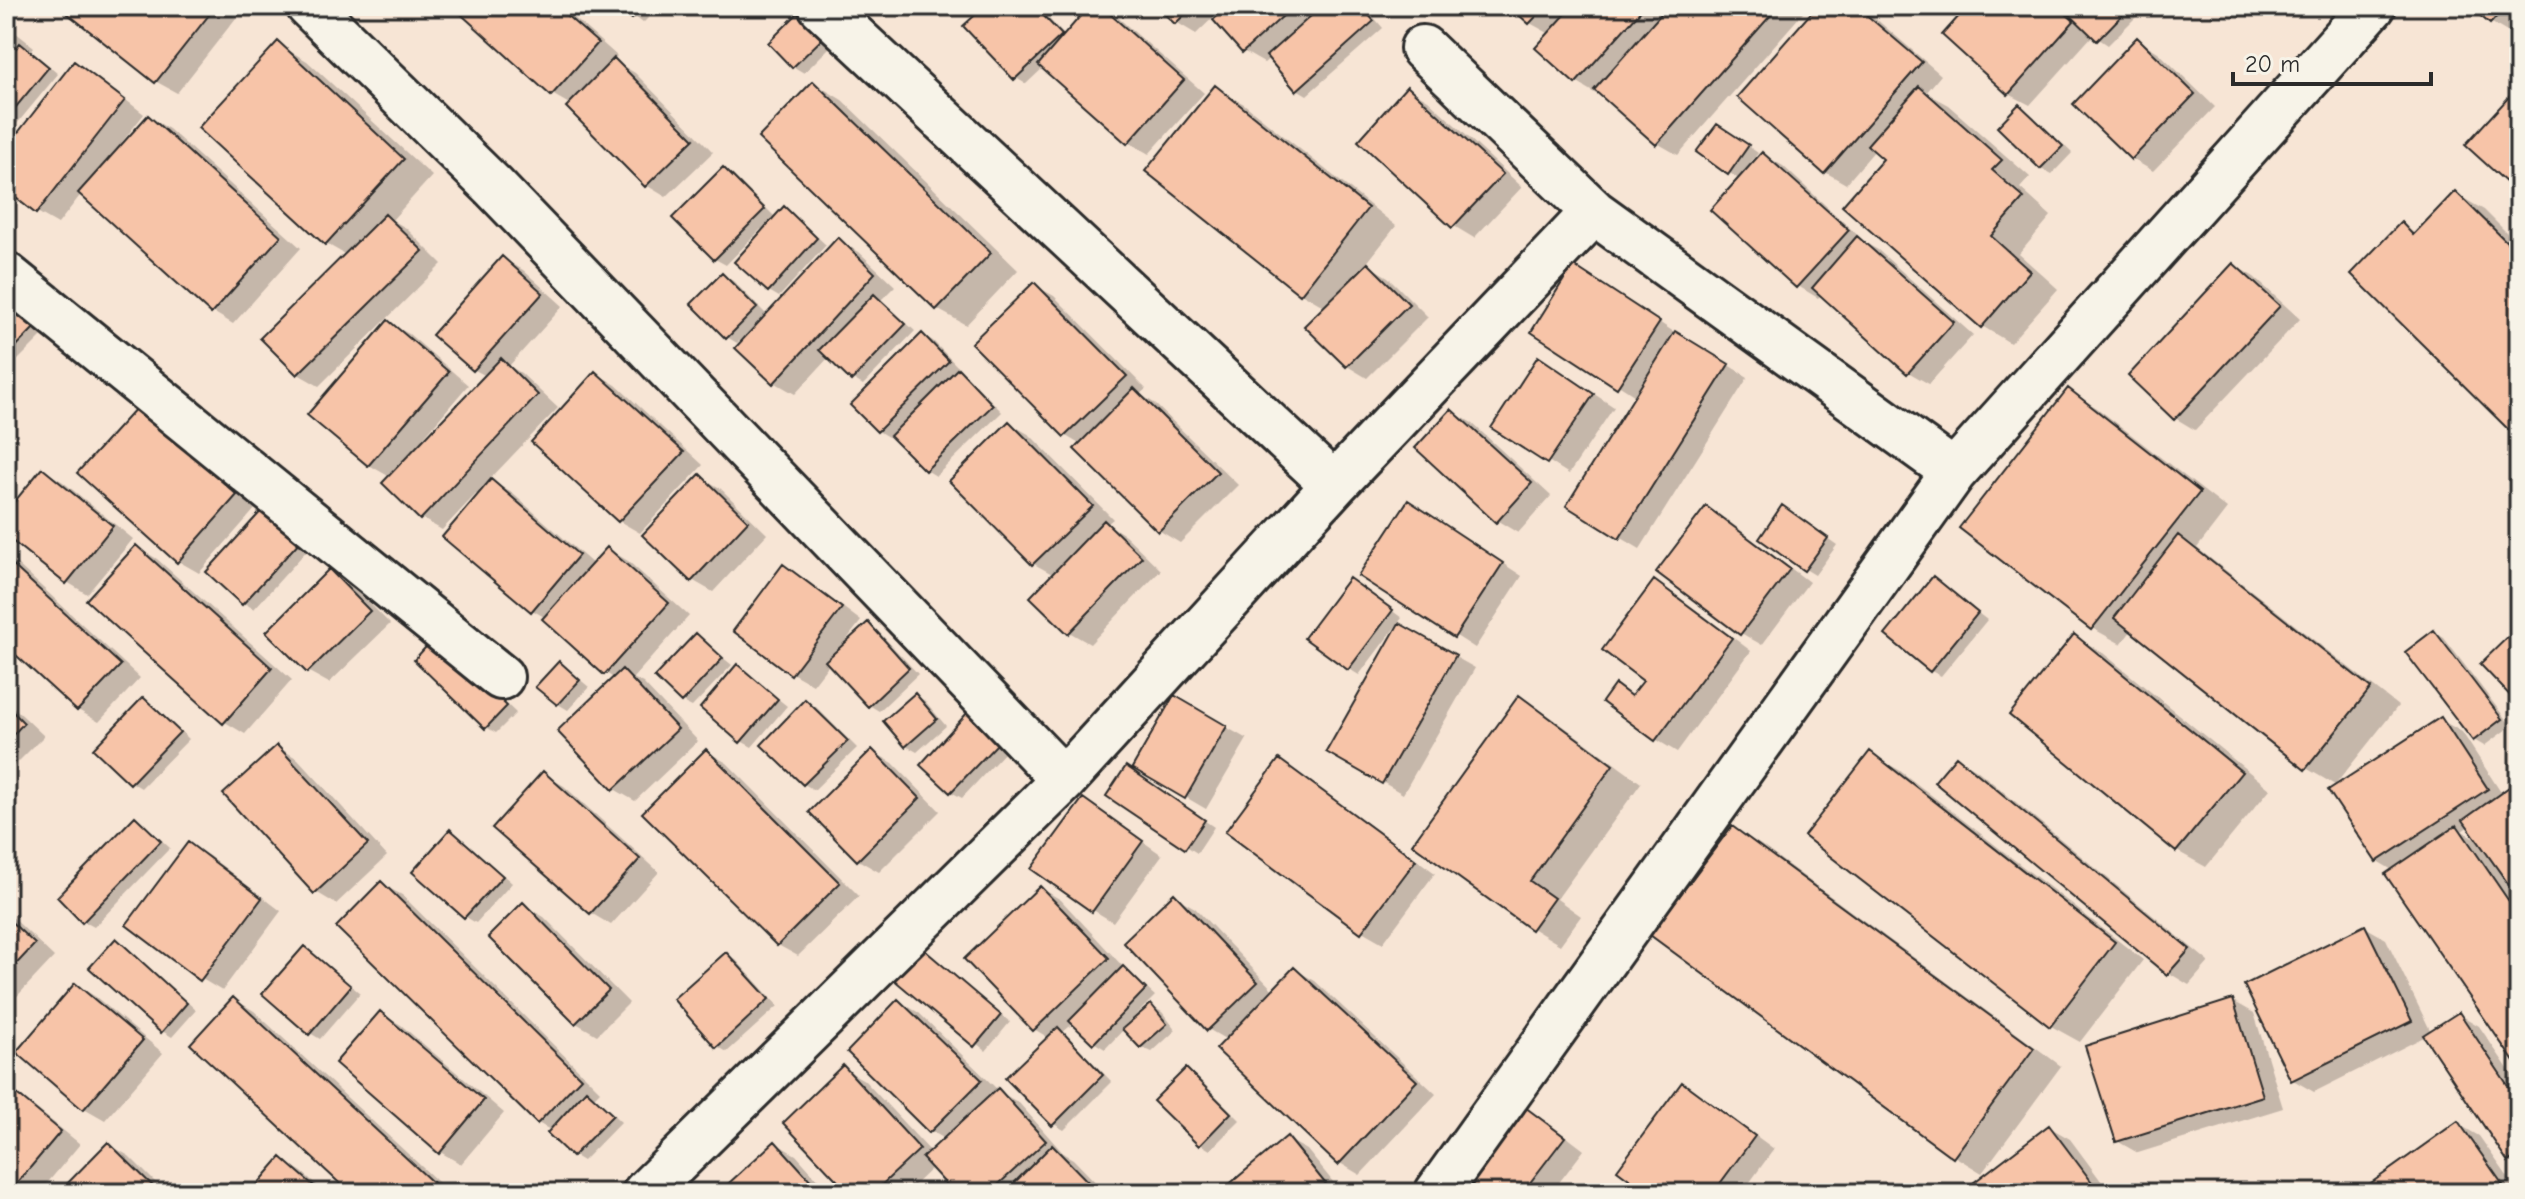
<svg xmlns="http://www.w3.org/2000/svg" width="2525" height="1199" font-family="'Comic Neue',sans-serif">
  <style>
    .shadow { fill: #0003; fill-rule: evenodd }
    .building { fill: #f7c4a8; stroke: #2b2b2b; stroke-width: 2 }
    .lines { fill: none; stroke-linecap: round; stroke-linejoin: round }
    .minor-casing { stroke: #2b2b2b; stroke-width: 50 }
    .minor { stroke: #f7f3e8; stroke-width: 44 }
  </style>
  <rect width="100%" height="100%" fill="#f7e5d5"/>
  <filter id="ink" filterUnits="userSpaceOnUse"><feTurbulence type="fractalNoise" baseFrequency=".0125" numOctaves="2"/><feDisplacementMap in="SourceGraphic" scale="16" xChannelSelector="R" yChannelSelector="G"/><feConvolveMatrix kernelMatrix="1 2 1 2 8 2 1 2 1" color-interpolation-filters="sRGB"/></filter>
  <g filter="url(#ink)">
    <path class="shadow" d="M68,6h153l15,12 -59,75 -20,-11 -91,-73z
      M455,6h106l56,50 -4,4 22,13 78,79 -47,45 -20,-12 -75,-80 -19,-11z
      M621,6h34l3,2 -15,15z
      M988,6h49l28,30 27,-30h8l15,9 89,78 -55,61 -21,-12 -84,-75 -18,17 -10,-6z
      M1159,6h66l-29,28 -20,-12z
      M1232,6h132l19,22 -76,67 -10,-6 -27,-31 -6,5 -21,-12z
      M1512,6h297l-131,149 -21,-12 -58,-52 -3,3 -20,-12 -26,-48 -20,-11z
      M1820,6h41l80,69 -15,18 22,12 82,72 -10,11 31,28 -32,38 39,35 -48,54 -28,-17 -97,-167 -10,-9 -29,34 -21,-12z
      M1971,6h153l12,11 -28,28 -15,-10 -63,70 -21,-11z
      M2154,6h13l-5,5z
      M2472,6h47v20l-7,9 -20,-12z
      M798,15l10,6 24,24 -28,28 -10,-6 -23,-24z
      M6,25l28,22 -3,4 27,23 -52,63z
      M2138,40l20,12 57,55 -62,64 -21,-12 -56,-55z
      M278,44l29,17 125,115 -40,44 14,8 36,36 -123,122 -21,-12 -35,-36 83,-83 -19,-11 -126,-116z
      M75,64l20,12 49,38 -22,28 2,2 25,-27 20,12 132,119 -68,76 -20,-12 -131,-119 -24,31 -21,-12 -31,-24v-37z
      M814,83l28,17 176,170 -52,55 -29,-16 -176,-171z
      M1215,88l29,16 152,122 -30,38 22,13 40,40 -61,61 -20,-12 -22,-59 -24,-14z
      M1408,88l20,12 94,87 -48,51 -20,-12 -93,-86z
      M2019,107l11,6 42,40 -20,21 -11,-6 -41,-41z
      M1728,132l30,21 -7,9 2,2 9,-10 21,12 84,78 11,6 95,85 -44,49 -21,-12 -86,-78 -4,4 -20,-12 -58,-106 -41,-28z
      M723,170l10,5 43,43 8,-9 10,6 32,30 -47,52 -10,-6 -6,-59 -2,-3 -35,36 -11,-6 -40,-41z
      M2456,194l28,16 35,35v192l-118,-212 15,9z
      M838,240l21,12 36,34 -14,14 34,31 -52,54 -10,-6 -24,-22 -34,37 -21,-12 -27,-48 -10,9 -10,-6 -5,-62 11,6 35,35z
      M502,258l21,12 40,36 -54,60 12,7 37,35 -69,72 23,13 81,71 15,-15 20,12 61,55 -56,62 10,5 55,58 -63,60 -21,-12 -54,-58 55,-52 -9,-6 -60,-55 -14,-8 -53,-114 -3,-2 -34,36 -21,-12 -31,-41 -21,-12 19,-142 21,11 59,51 -46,54 2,2 62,-65 -11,-6 -41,-36z
      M2234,265l20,12 46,42 -105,111 -20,-12z
      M1594,279l86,57 68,41 -108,172 -20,-12 17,-140 -103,-66z
      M1034,285l20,11 92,93 -6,5 14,9 84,82 -58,58 -20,-12 -83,-83 4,-3 -15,-9 -92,-93z
      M6,300l37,35 -37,37z
      M923,335l10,6 25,26 -2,3 12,7 34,35 -66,64 -10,-6 -35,-36 -3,3 -10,-6z
      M1559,371l55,36 -45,67 -75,-47z
      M596,373l20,12 87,80 -63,68 -21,-12 -85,-79z
      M2069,391l28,17 130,101 -30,39 201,158 -63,79 -29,-17 -174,-138 -11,14 -29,-16z
      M1451,411l21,12 79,73 -33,37 -20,-12 -81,-73z
      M159,421l97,87 -57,65 -21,-12z
      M1009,423l21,12 83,84 -6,5 18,11 36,35 -71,74 -21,-12 -15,-57 -20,-11 -82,-83z
      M43,470l20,12 70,57 -46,55 -20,-12 -61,-49v-18z
      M700,477l20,11 47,46 -54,58 -21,-12z
      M1707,509l20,11 82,62 -47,63 -21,-12z
      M264,510l46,37 -56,62 -10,-6z
      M1793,514l44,31 -22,30 -10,-6z
      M1429,515l93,61 -47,72 -114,-73z
      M137,547l20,12 135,121 -47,54 -20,-12z
      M6,557l9,5 125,116 -41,44 -21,-12 -72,-67z
      M783,566l21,12 57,43 -17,22 2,2 22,-20 10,6 40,43 -39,37 -10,-6 -39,-42 -17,22 -21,-12z
      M330,571l20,12 40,41 -61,59 -20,-11 -40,-40z
      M1933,578l54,42 -46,56 -10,-5z
      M1655,582l20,12 76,57 -74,101 -20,-12 -52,-39 10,-15 19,11 12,-16z
      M1360,587l42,31 -43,57 -10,-6z
      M1400,626l75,42 -72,126 -75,-43z
      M2434,632l10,6 67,88 -27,20 -10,-6z
      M696,636l36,29 -40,42 -10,-5z
      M2075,636l28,17 167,136 -64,78 -29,-16z
      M446,646l70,67 -20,20 -10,-6z
      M560,663l29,24 -21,23 -10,-6z
      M738,667l49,39 -35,41 -11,-6z
      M915,695l10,6 21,25 -29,26 -11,-6z
      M1175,698l72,41 -41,70 -72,-42z
      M1520,698l28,17 93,68 -84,116 24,17 -21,29 -28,-17z
      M6,700l38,36 -38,38z
      M144,700l10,6 35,33 -48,49 -10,-6z
      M805,701l11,6 41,41 -43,42 -10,-6z
      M969,715l39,34 -46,49 -11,-6 -28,-27z
      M2441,720l21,12 40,62 17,-12v283l-125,-194 -17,-10zM2469,826l11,15 -18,-10z
      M278,747l20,12 89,97 -51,48 -20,-12z
      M706,751l21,12 132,133 -61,60 -20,-11z
      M872,751l21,12 47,48 -61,61 -21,-12z
      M1870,754l29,16 244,190 -63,82 -29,-16 -244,-190z
      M1957,758l20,12 232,192 -20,23 -20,-12 -232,-191z
      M1279,762l21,12 135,99 -52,70 -21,-12 -134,-99z
      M543,774l21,12 95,86 -48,53 -20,-12z
      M1137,775l77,52 -17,26 -88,-57z
      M1084,800l78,55 -49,67 -20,-12z
      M135,819l10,6 25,23 -76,79 -11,-6z
      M1732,828l29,17 300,221 -79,107 -28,-17z
      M451,832l10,6 51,45 -36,40 -10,-6 -51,-46z
      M189,845l20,11 72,55 -59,80 -20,-12 -74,-55z
      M381,884l21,11 198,196 -6,6 27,25 -38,39 -10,-6 -21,-24 -14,-8z
      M1041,888l20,12 66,71 28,25 -17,17 2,3 11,-10 11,6 14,18 -24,22 -11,-5 -16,-19 -20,21 -10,-6 -21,-20 -11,9 49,50 -48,48 -10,-6 -5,-86 -15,-9z
      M1174,896l21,12 79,83 20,-22 21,12 121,113 -76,81 -20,-12 -113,-123 -19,-11z
      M523,905l21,12 85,86 -32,32 -21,-12z
      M6,911l48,46 -48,51z
      M2365,927l21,12 45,93 28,-18 20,12 40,59v81l-10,-6 -83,-124 -112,56 -21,-12z
      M117,941l10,6 69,63 -24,27 -10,-6z
      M304,948l56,45 -40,46 -10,-6z
      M921,950l89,72 -24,29 -90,-72z
      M726,954l10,6 42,46 -51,46 -10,-6z
      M76,985l20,12 67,56 -58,67 -21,-12 -65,-56z
      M234,999l20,12 196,182h-97z
      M899,1001l20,12 81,79 19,11 45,51 9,5 33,34h-149l-24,-26 -24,23 5,3h-62l-9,-125 21,12 67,72 14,-13 -14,-8z
      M2233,1001l21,12 29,95 -145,45 -21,-12z
      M380,1013l21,12 103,88 -43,51 -21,-12 -102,-89z
      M1186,1070l10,6 44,44 -30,30 -10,-6z
      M6,1084l74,60 -41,49h-33z
      M1683,1085l20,12 71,52 -32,44h-90z
      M1526,1110l20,11 38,29 -33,43h-89z
      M2458,1124l21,12 40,57h-158z
      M2049,1127l21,12 40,54h-147z
      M1287,1139l20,11 35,43h-108z
      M775,1143l21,12 34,38h-109z
      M108,1144l21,12 37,37h-106z
      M282,1160l20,12 24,21h-74z"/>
    <path class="building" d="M66,6h150l-61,77 -92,-73z
      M452,6h104l42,37 -47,53z
      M618,6h26l-12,13z
      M985,6h49l28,29 -48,45 -51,-54z
      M1089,6h12l83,74 -57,64 -89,-79z
      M1156,6h37l-18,18z
      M1229,6h65l-52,47 -29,-33z
      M1322,6h39l13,15 -78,70 -30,-35z
      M1509,6h37l-17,18z
      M1573,6h72l-70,78 -40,-36z
      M1668,6h111l-123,139 -62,-55z
      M1817,6h39l66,56 -98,112 -87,-77z
      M1968,6h89l17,15 -66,74 -66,-60z
      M2061,6h61l5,4 -30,31z
      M2469,6h37l-16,18z
      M798,13l25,25 -31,30 -24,-25z
      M2137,37l58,57 -64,66 -58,-56z
      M278,41l126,118 -79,86 -127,-117z
      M20,43l29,24 -43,52v-59z
      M614,58l80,81 -49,48 -79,-80z
      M74,61l51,39 -89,114 -30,-24v-42z
      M813,81l178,172 -55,57 -178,-172z
      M1215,85l153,123 -68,87 -155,-124z
      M1407,86l96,88 -51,54 -94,-87z
      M1919,86l83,74 -10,10 32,28 -33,38 39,35 -49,57 -139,-122 41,-47 -16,-14z
      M2519,86v108l-54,-49z
      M2019,104l44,42 -23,23 -43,-42z
      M148,115l133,121 -70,78 -133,-121z
      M1717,124l32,21 -21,30 -32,-23z
      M1762,152l87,78 -53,58 -86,-78z
      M723,167l42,42 -51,51 -42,-42z
      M2455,191l64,63v186l-168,-166 50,-52 12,13z
      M784,206l33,32 -49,54 -34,-30z
      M385,214l38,37 -126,124 -37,-37z
      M1857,236l97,86 -47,52 -95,-86z
      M838,237l37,36 -102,111 -38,-36z
      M502,256l41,37 -70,78 -41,-36z
      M1368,263l41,41 -63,63 -42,-41z
      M2233,263l47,43 -106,114 -46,-44z
      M1573,265l87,57 -43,66 -86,-56z
      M722,273l35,35 -31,31 -35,-35z
      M1034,282l93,94 -63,61 -93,-94z
      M874,294l32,30 -55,57 -32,-31z
      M6,301l28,27 -28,29z
      M388,320l61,52 -81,94 -61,-51z
      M1675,331l54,33 -110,175 -53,-33z
      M922,333l27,28 -72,71 -27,-27z
      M1538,356l56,38 -47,70 -56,-36z
      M501,358l37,37 -118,125 -38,-37z
      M958,368l35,37 -68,66 -35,-35z
      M595,371l89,81 -66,70 -87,-80z
      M1134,388l84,84 -60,60 -84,-83z
      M2068,388l132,104 -109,138 -132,-102z
      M138,406l99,89 -60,68 -100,-90z
      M1451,409l81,74 -36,40 -81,-75z
      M1009,421l84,85 -61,59 -83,-84z
      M42,468l71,58 -47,58 -60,-48v-24z
      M700,474l48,47 -57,61 -49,-47z
      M491,479l88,76 -48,57 -89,-75z
      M1408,500l95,63 -49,75 -96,-62z
      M1782,505l46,33 -24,33 -45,-32z
      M1706,506l84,63 -50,66 -84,-63z
      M264,508l37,32 -59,65 -36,-33z
      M1104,520l38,37 -74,77 -38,-37z
      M2178,535l193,153 -66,82 -191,-152z
      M136,545l136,123 -49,56 -137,-124z
      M607,547l62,56 -65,72 -62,-56z
      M6,559l115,106 -44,46 -71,-65z
      M783,564l59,44 -51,67 -58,-44z
      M329,569l41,42 -63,62 -41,-41z
      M1933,576l45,37 -48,59 -45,-37z
      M1349,578l44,32 -45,60 -44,-32z
      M1654,580l78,58 -77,103 -53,-39 13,-18 16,12 12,-15 -41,-31z
      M868,622l41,46 -41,39 -43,-46z
      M1399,623l57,32 -74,129 -56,-32z
      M2519,626v79l-39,-41z
      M2434,630l68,89 -29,22 -68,-89z
      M696,633l27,25 -42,45 -27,-26z
      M2074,634l168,138 -66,80 -167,-137z
      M435,637l72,69 -22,23 -71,-69z
      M559,661l21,19 -23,25 -22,-18z
      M737,664l41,35 -38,44 -40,-35z
      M622,669l56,60 -65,61 -56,-59z
      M915,693l22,26 -32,28 -22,-26z
      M1174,695l53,31 -42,73 -53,-31z
      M1519,695l94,70 -83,116 24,17 -23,32 -119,-86z
      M143,697l37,35 -50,52 -37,-35z
      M805,699l43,42 -45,44 -42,-40z
      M6,705l18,18 -18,19z
      M968,712l31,30 -49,51 -30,-28z
      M2441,717l47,72 -112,73 -48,-72z
      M277,745l91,99 -54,50 -91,-100z
      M706,749l134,134 -63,63 -135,-133z
      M872,749l48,49 -63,63 -48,-49z
      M1870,751l245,191 -65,85 -246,-191z
      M1956,756l234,193 -23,26 -233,-193z
      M1279,759l137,101 -55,73 -136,-101z
      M1126,766l79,54 -20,29 -79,-53z
      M543,771l97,88 -50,55 -98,-86z
      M2519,780v119l-56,-79z
      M1083,798l60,43 -51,71 -61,-43z
      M135,816l26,25 -79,82 -25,-26z
      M2457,825l62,91v153l-134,-195z
      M1732,826l302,222 -81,110 -303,-223z
      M450,829l53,47 -39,42 -52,-46z
      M188,842l74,56 -62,83 -74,-56z
      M381,881l200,197 -44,46 -201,-197z
      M1040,886l69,72 -76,73 -69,-72z
      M1174,893l84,89 -51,49 -84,-89z
      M523,902l86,88 -34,34 -87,-87z
      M6,917l29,27 -29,31z
      M2365,925l47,96 -121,60 -47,-96z
      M116,938l71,65 -26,30 -72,-65z
      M304,946l47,40 -42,49 -47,-41z
      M921,947l80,68 -27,32 -81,-68z
      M726,952l43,47 -53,49 -43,-49z
      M1123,966l23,23 -53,55 -24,-23z
      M1294,967l123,114 -79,84 -122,-116z
      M75,983l68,57 -60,70 -67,-58z
      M233,997l211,196h-94l-160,-149z
      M898,999l84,81 -53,53 -82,-81z
      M2233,999l30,97 -147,46 -31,-96z
      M1151,1004l16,20 -27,24 -18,-19z
      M380,1011l104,89 -45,54 -104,-91z
      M2459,1012l60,90v52l-11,8 -85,-127z
      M1058,1027l45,48 -51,51 -47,-48z
      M843,1065l77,84 -47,44h-24l-66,-70z
      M1186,1068l45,45 -32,33 -46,-45z
      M1682,1082l73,54 -42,57h-65l-31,-23z
      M6,1085l55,46 -52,62h-3z
      M998,1088l48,53 -57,52h-35l-32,-35z
      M586,1090l27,25 -41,42 -25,-24z
      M1525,1107l40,30 -43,56h-62z
      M2458,1121l45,64 -11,8h-135z
      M2049,1125l51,68h-140z
      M1287,1136l46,57h-102l-5,-6z
      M775,1141l47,52h-104z
      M108,1142l52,51h-102z
      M1052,1145l47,48h-95z
      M281,1157l41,36h-72z"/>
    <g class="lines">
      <defs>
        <path id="minor" d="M309,6l184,180 571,594
          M821,6l513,479
          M1423,48l171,164 360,260
          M6,275l495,402
          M645,1193l419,-413 270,-295 260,-273
          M1437,1193l517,-721 419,-466"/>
      </defs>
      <use href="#minor" class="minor-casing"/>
      <use href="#minor" class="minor"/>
    </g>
  </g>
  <rect width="2525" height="1199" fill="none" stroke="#f7f3e8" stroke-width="32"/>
  <rect x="16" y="16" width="2493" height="1167" fill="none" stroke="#2b2b2b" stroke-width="3" filter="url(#ink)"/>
  <path d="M2233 72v12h198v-12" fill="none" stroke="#2b2b2b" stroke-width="4"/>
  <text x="2245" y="72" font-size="24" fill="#2b2b2b" stroke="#f7f3e8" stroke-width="6" paint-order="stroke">20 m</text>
</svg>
